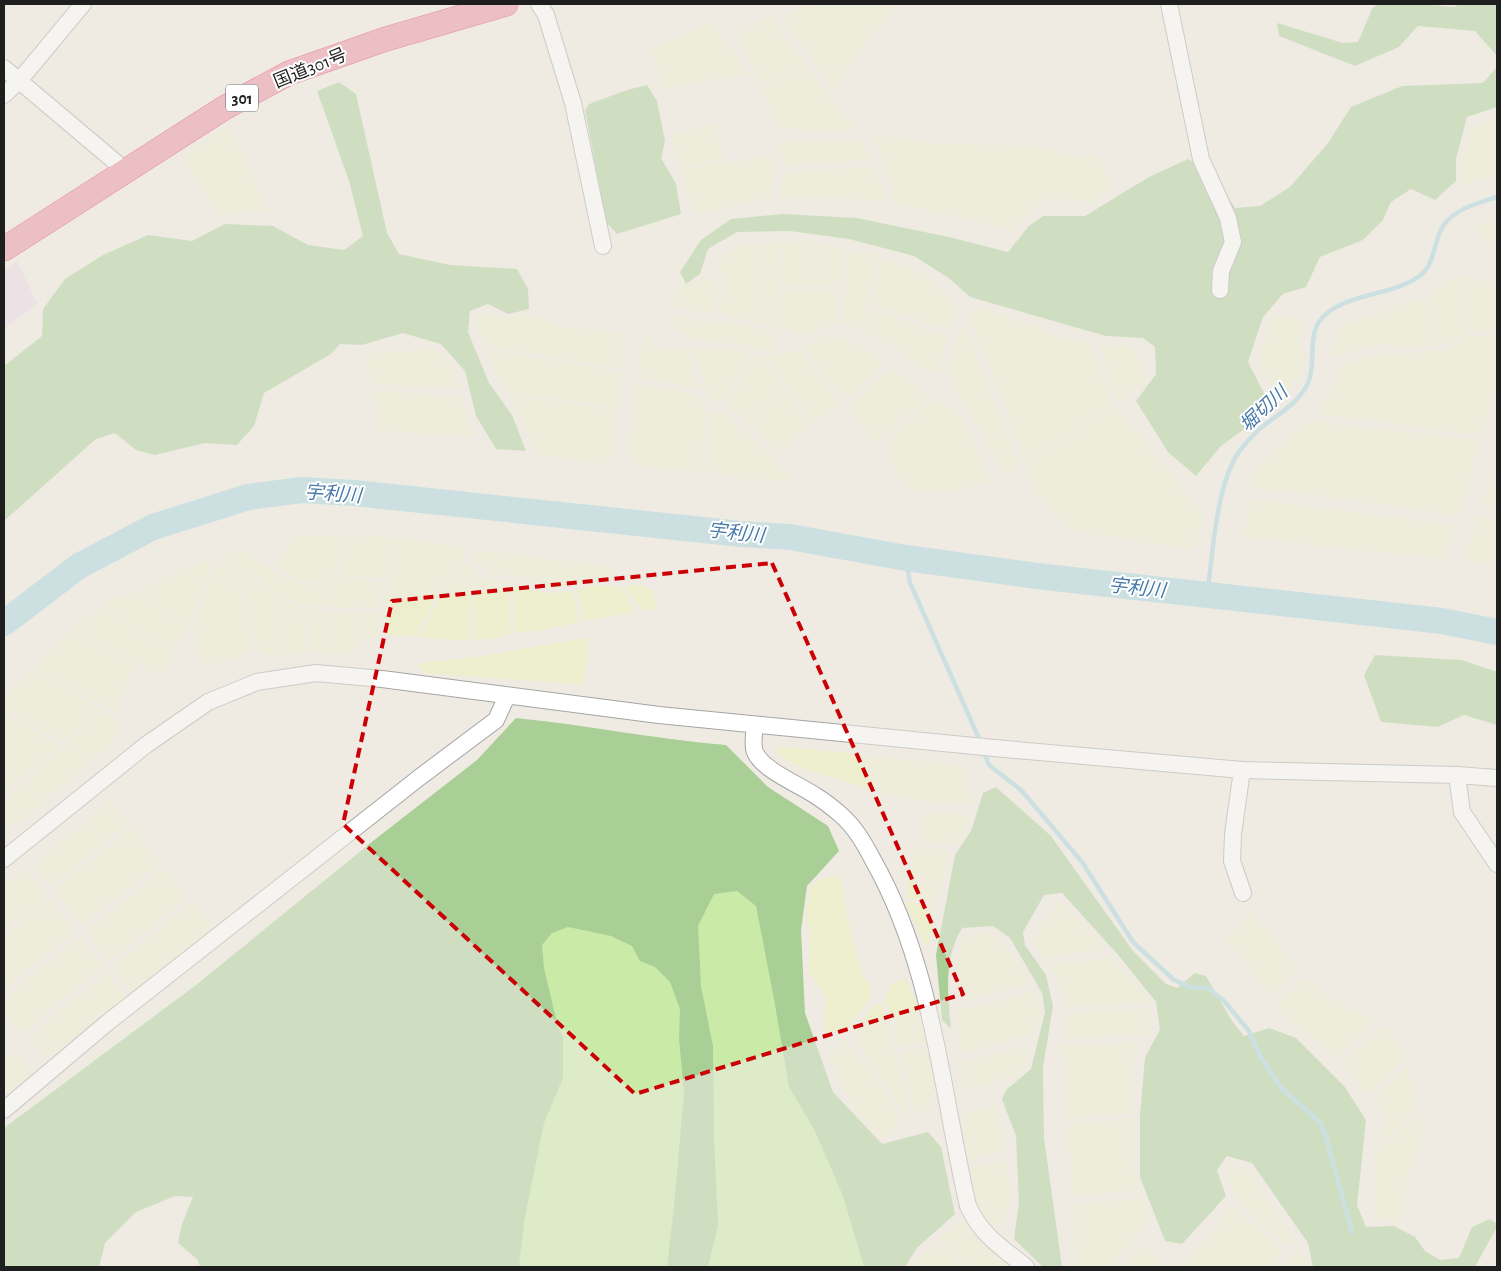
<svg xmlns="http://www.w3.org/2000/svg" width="1501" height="1271" font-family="'Alegreya Sans','Noto Sans JP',sans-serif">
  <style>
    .industrial { fill: #e8d5e5 }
    .farmland { fill: #edeece }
    .grass { fill: #caeaa8 }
    .forest { fill: #a9cf97 }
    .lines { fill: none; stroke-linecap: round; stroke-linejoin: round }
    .stream { stroke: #a2d2de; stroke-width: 4.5 }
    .river { stroke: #a2d2de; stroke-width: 26 }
    .minor-casing { stroke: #a5a5a5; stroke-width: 18 }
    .highway-casing { stroke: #dd2065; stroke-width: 25 }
    .minor { stroke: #fff; stroke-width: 16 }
    .highway { stroke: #e8899d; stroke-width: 24 }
    .marked { fill: none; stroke: #cb0005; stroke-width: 4; stroke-dasharray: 10 6; stroke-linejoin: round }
    .labels { text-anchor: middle; stroke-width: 4; stroke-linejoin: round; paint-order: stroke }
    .shield { fill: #fff; stroke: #626262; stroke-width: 1 }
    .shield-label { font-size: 16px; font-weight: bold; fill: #1e1e1e }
    .street-label { font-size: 18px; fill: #1e1e1e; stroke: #fff }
    .water-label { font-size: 19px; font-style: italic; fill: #4579a7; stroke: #fff }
  </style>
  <rect width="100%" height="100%" fill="#efebe3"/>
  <path class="industrial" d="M17,261l20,42 -33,26v-59z"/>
  <path class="farmland" d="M809,4h79l4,5 -59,80 -51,-73z
    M769,16l37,49 -46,19 -23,-48z
    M711,22l22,28 15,23 -85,16 -12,-41z
    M807,67l47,61 -23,3 -53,-3 -15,-41z
    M1497,116v59l-29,9 -8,-3 5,-33 5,-20z
    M713,124l11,35 -44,8 -10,-33z
    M227,127l18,29 21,54 -46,6 -40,-59z
    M876,135l60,8 90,3 49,10 22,-2 16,32 -22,16 -45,-4 -34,33 -118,-28z
    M862,140l8,19 -86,7 -5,-24z
    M771,156l2,40 -79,19 -13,-46z
    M874,166l14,36 -47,-4h-61l4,-26z
    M1497,216v34l-21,-23z
    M780,241l-2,45 1,42 -14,-3v-82z
    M806,241l10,1 -2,44h-33l2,-44z
    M762,243l-1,80 -28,-5 -14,-7 1,-10 5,-16 -1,-7 -6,-11 1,-8 19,-12z
    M818,243l27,5 -5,37 -23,1z
    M849,251l16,1 14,5 -17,74 -21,-9 5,-30z
    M882,258l37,13 25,19 13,20 -6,21 -79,-27z
    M1469,277l28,8v46l-27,-1 -3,-8 -5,-44z
    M705,278l12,5 3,4 -5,12 -1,12 -18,1 -25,-9 3,-7 8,-9z
    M1459,278l7,54 -17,11 -14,2 -5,-48 20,-17z
    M840,289l-5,32 -4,4 -10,3 -12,7 -11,-1 -16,-8 -1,-35z
    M1426,296l6,50 -20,2 -29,-4 -49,13 1,-22 11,-11z
    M977,307l31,9 51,21 31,4 23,63 -88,57 -58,-148z
    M869,308l80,29 -13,35 -16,-4 -28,-22 -27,-14z
    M1273,313l28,8 -2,12 6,26 -6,18 -16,19 -23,-30 -1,-7z
    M477,314l25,3 26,-2 16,3 12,8 61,6 5,5 1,33 -138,-25 -9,-20z
    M675,315l25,7 23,-1 35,7 17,6 -2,14 -7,2 -48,-8 -24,-2 -23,-13z
    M964,324l56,142 -15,9 -35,-63 -17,-22 -5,-23z
    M646,334l10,11 10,5 22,-2 10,42 -16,-5 -37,-6 -7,-8 3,-27z
    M824,335l37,10 23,17 -39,39 -42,-54z
    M1467,335l16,1 14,-1v45l-15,55 -166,-21 19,-29 3,-18 39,-13h27l44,-5z
    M1124,345l13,6 9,28 -20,19 -9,5 -17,-56z
    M694,348h24l22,2 11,4 -27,48 -16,-3z
    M485,349l137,24 -4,35 -111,-16 -17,-29z
    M434,350l10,6 17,33 -87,-5 -10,-31z
    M799,350l40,52 -27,20 -46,-65 5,-3z
    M755,354l7,4 17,25 -28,45 -24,-24z
    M890,368l40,28 -56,49 -24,-39z
    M781,384l28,40 -32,29 -23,-23z
    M637,385l43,6 20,5 6,11 -4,65 -63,-5 -11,-11z
    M374,390l87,8 13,35 -4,4 -94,-7z
    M509,395l109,16 -9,54 -71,-10z
    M935,399l26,17 8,13 21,51 -36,12 -42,-1 -14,-12 -9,-31 8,-17z
    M1115,406l90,110 -11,35 -126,-21 -31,-37 -11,-29z
    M710,412h13l48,43 20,26 -48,-2 -37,-7z
    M1308,421l172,19 -20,75 -208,-28 -1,-7 14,-19z
    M1497,461v49l-14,-4z
    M1253,499l203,26 -14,34 -200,-22z
    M1479,516l18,4v46l-24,-3 -7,-6z
    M313,535h32l2,3 -12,34 -7,9 -6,2 -14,-1 -15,-4 -17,-13 17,-28z
    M376,535l17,4 -6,35 -3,5 -46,-5 12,-37z
    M399,538l42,5 22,6 2,11 -11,9 -12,18 -26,49 -32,-1 -1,-32 7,-28 5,-34z
    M237,551l8,1 43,27 12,4 27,3 5,8v12h-22l-18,-5 -17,-8 -20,-17 -34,-17 4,-4z
    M495,551l43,7 67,6 9,11 -60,13 -15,-2 -20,-10 -24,-2 -17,-11 -5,-11z
    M208,559l4,1 -7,24 -17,39 -51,-30 34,-19z
    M466,562l5,7v71l-10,1 -41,-4 24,-48 13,-20z
    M217,563l23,8 -3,6 4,20 13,53 -42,15 -12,-7 -7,-32z
    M473,570l16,9 21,2 1,52 -8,4 -28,3z
    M243,573l32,22 -2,9 9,51 -13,1 -11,-5 -15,-58 -2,-17z
    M338,576l46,7 -5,22 -23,4 -20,-1 -2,-14 -4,-10z
    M513,582l22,9 17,2 20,-2 8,31 -44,9 -22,1z
    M630,584l14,2 10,6 2,18 -16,-1 -14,-21z
    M594,585l27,2 12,20 -1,6 -49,8 -7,-32z
    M135,593l53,33 -14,25 -72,-44 9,-7 11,-5z
    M278,597l14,7 10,3 4,44 -21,4 -10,-51z
    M101,608l73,45 -13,24 -86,-50 6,-7z
    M304,608l23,4 5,43 -22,-4z
    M378,611l2,24 -16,5 -8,-18 -1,-9z
    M329,612l23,1 2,11 7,20 -17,10 -9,1z
    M73,628l61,37 -19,48 -81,-47z
    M585,638l4,5 -6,42 -156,-12 -10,-8 12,-3 46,-5z
    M33,669l70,41 -11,6 -29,26 -26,-14 -33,-21v-12z
    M4,712l56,33 -39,34 -17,-9z
    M105,712l10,7 1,20 -92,80 -20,7v-25l92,-84z
    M778,746l178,18 9,8 6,31 -44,-1 -20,-3 -84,-24 -26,-9 -21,-13z
    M4,773l16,8 -16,15z
    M112,801l17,22 -79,64 -17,-22z
    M924,812l46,2 -6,18 -9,11 -37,-2z
    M132,827l28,36 -79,62 -28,-35z
    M916,846l34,5 -12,52 -31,-5 2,-28z
    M25,868l23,29 -44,34v-45z
    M164,868l23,30 -78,64 -23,-30z
    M840,875l7,41 15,59 10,15 -3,10 -22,28 -23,6 2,-35 -17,-28 1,-41 -5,-10 5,-32 9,-8z
    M50,900l25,32 -71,57v-52z
    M908,901l29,7 -9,38 -4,-3 -19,-40z
    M1059,901l47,48 -63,9 -9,-15 6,-17z
    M192,902l25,27 -84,65 -21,-27z
    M1251,914l49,54 -29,29 -22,-32 -27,-26z
    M975,933l15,1 17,13 24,34 -11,6 -52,13 -9,-1 -3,-35 6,-26z
    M79,937l24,30 -82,66 -17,-22v-12z
    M1110,958l34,36 3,10 -78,2 -6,-18 -15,-23z
    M108,973l18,25 -78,60 -23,-18z
    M906,978l9,22 12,41 -28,6 -14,-49 6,-13z
    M1308,979l21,18 22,12 25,11 -39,38 -56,-44 -6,-9z
    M1034,990l6,15v11l-7,17 -70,21 -4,-6v-40l36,-5z
    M882,1002l29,111 -5,4 -14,-23 -29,-40 -9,-22 19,-26z
    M1151,1009v16l-5,10 -85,4 6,-14 2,-13z
    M1385,1025l21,32 -37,39 -28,-31z
    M844,1038l44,58 12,25 -11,15 -9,1 -28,-31 -23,-52z
    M1136,1043l-5,34 2,36 -67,6 -4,-74z
    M1030,1046l-4,20 -7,9 -50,16 -7,-5v-25z
    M929,1047l7,38 -9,25 -12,3 -14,-60z
    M13,1052l18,23 -27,22v-37z
    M1408,1065l10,41 -43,43 9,-27 -2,-12 -7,-10z
    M999,1103l5,49 -38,8 -3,-46z
    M1421,1111l3,20 -15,38 -9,53 -25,-3 1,-65z
    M1135,1118l-2,51 7,21 -67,6 -6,-72z
    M1006,1161l4,30 -4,27 -14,9 -7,-7 -11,-24 -4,-28z
    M1231,1167l14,2 49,72 -7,6 -50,-46 -11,-27z
    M1142,1198l7,23 -38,46h-36l-2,-63z
    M1234,1206l49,45 -15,16h-86z
    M964,1219l10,15 39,33h-43l-31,-26 3,-6z
    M936,1243l28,24h-41l-8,-6z
    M1144,1245l22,22h-44z
    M1300,1248l7,19h-24z"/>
  <path class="grass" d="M751,883l128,384h-379l24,-313 40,-43z"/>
  <path class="forest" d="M1377,4h42l36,3 4,-3h38v52l-22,-25 -57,-5 -19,21 -44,19 -76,-30 -2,-13 66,20 15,-1 14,-33z
    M1497,67v40l-30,10 -11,42v22l-21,19 -24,-11 -20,13 -8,18 -20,20 -43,17 -14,30 -23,7 -20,23 -15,45 19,37 -9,20 -37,27 -25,30 -28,-24 -32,-51 20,-27 -1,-27 -12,-9 -37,-2 -136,-39 -20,-18 -36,-23 -65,-17 -59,-8 -53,1 -29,17 -8,25 -14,10 -6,-12 21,-32 30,-21 52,-5 74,4 96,20 55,14 21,-26 14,-10h42l64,-39 39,-18 25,13 22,36 25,-2 30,-19 38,-44 23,-36 51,-21 81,-3z
    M339,82l17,12 31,139 12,21 51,11 67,4 11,20 1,20 -21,5 -20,-10 -18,7 -2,21 21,51 23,32 14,36 -30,-2 -20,-33 -11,-45 -24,-27 -38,-11 -41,12 -22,-1 -9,10 -67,39 -10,33 -17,19 -32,-2 -50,12 -19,-5 -21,-17 -19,6 -92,82v-155l38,-30 1,-27 22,-30 38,-24 45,-20 44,6 33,-17 48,2 35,19 36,5 19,-14 -14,-55 -32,-90z
    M647,85l10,16 8,40 -4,17 15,26 5,30 -64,20 -11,-12 -21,-112 4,-6 38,-14z
    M1375,655l87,5 35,12v53l-33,-10 -26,12 -57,-5 -17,-47z
    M516,718c70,7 139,21 210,27l42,42 60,39 11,25 -32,35 -6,44 4,83 28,79 49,52 46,-12 13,15 14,67 -38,34 -12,19h-41l-21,-71 -28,-65 -26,-44 -15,-88 -18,-93 -19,-15 -23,3 -16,32 3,60 12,60 1,91 4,88 -10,42h-41l7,-60 10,-115 -5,-53 1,-30 -10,-27 -15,-15 -15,-6 -8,-15 -21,-10 -43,-9 -16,6 -10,12 2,23 13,55 6,15v40l-19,45 -20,99 -5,45h-319l-2,-7 -20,-17 4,-19 11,-27 -18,-1 -39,16 -31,31 -6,24h-95v-139l192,-143 177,-144 104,-81z
    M996,787l55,49 82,115 33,33 11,4 18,-15 11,3 26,45 12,15 25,-8 27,10 49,49 21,33 -9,85 9,22 28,-1 21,11 10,14 15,9 19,-2 13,-31 18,-8 7,5v3l-22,40h-162l-5,-24 -56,-80 -25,-7 -10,14 9,26 -44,48 -17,-3 -25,-64v-61l5,-59 15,-27 -4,-28 -37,-46 -57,-63 -18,2 -21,37 2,13 21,30 7,31 -10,62 1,70 18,129h-19l-29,-28 5,-36 -3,-67 -14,-37 4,-9 25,-21 14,-57 -3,-19 -32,-55 -17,-12 -31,2c-19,33 -14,65 -11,101l-9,-9 -6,-65 19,-100 16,-24 12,-38z"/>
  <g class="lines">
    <path class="stream" d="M906,558l4,25 71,160
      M1207,595c6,-41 9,-114 34,-146 6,-7 13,-16 21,-22 15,-12 38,-25 46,-44 10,-23 -4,-52 19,-70 26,-20 70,-19 94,-38 12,-11 13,-27 18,-41 9,-24 37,-30 58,-37
      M983,750l6,15 32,25 61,72 51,80 41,38 18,8h16l16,13 25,30 11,25 22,33 38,33 6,15 26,95"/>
    <path class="river" d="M4,623l75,-57 74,-39 95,-30 54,-7 52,3 387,41 49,3 116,21 139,19 397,44 55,11"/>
    <defs>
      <path id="minor" d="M539,4l7,11 27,88 30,143
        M1169,4l32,155 27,59 5,24 -12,29 -1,19
        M4,68l122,103
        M4,95l15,-14 64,-77
        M755,726c-1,8 -3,19 0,26 7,18 45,33 61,44 8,5 17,12 24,18 15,13 24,29 33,46 60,106 68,229 95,346 14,30 33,41 58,61
        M1242,770l-9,64 -1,27 11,32
        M1457,775l5,37 35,52
        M4,859l142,-114 62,-43 49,-20 59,-9 66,6 277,36 335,33 248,22 215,5 40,3
        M4,1110l103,-87 313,-246 76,-57 11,-24"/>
      <path id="highway" d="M4,249l220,-141 65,-35 97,-34 120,-35"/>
    </defs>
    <use href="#minor" class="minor-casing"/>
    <use href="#highway" class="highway-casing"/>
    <use href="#minor" class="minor"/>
    <use href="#highway" class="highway"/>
  </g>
  <path d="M0 0H1501V1271H0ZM772,563l191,431 -328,100 -292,-270 49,-223z" fill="#efebe3" fill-opacity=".55" fill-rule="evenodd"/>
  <path class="marked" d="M772,563l191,431 -328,100 -292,-270 49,-223z"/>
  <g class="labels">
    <rect class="shield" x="226" y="84.5" width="32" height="27" rx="4"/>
    <g class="shield-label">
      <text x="242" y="104">301</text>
    </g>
    <g class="street-label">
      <text transform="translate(310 68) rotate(-22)" y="6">国道301号</text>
    </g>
    <g class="water-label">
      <text transform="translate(1263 408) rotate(-43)" y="7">堀切川</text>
      <text transform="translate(333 493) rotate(4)" y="7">宇利川</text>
      <text transform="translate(736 532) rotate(6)" y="7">宇利川</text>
      <text transform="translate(1137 587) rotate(6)" y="7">宇利川</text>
    </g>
  </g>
  <rect width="1501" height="1271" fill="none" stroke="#1e1e1e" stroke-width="10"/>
</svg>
